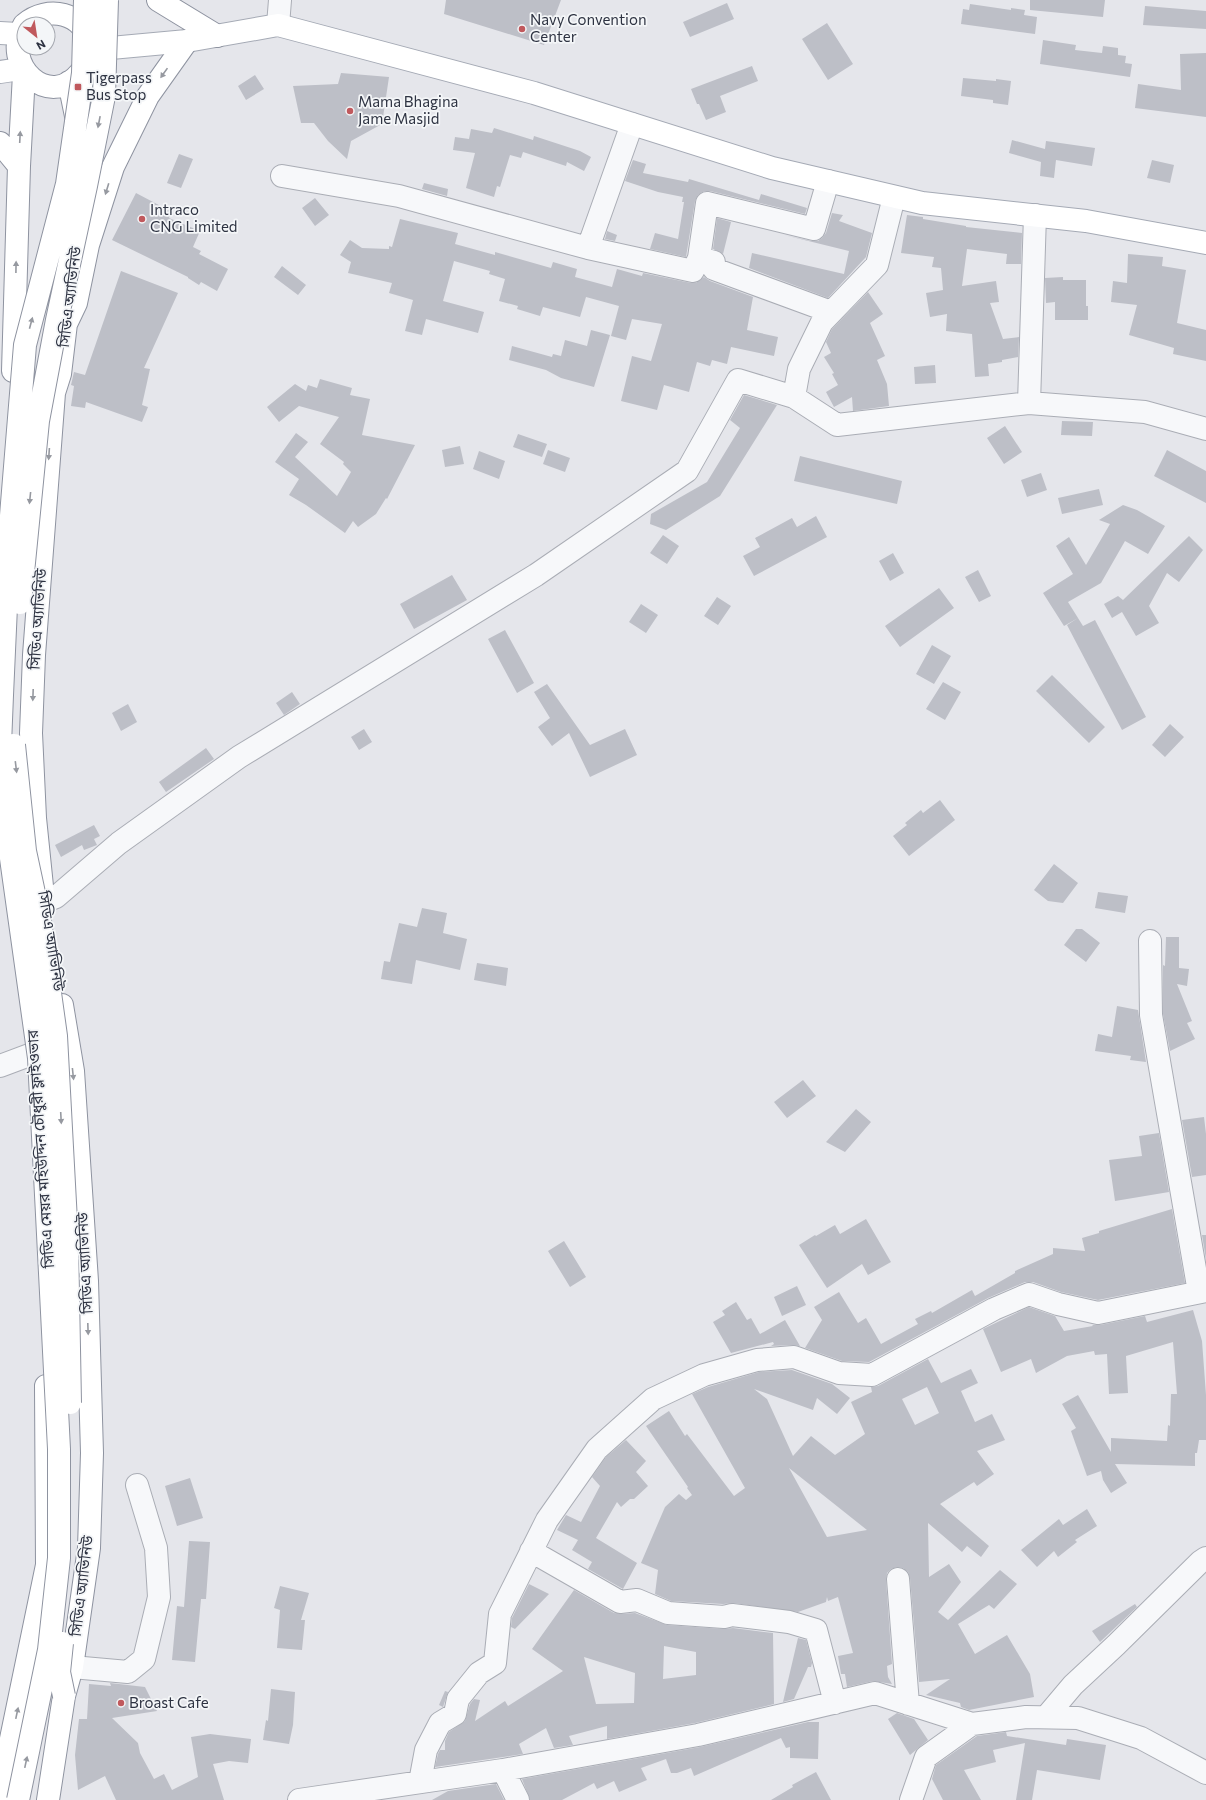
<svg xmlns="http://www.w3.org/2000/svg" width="1206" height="1800" font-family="Commissioner,'Noto Sans Bengali',sans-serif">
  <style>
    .building { fill: #bdbfc7; fill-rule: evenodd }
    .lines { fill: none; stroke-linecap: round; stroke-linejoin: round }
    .minor-casing { stroke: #aaadb5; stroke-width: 24 }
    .major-casing { stroke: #a5aab5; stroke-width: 24 }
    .highway-casing { stroke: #8e93a0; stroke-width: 24 }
    .minor { stroke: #f7f8fa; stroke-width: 22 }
    .major { stroke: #fff; stroke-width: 22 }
    .highway { stroke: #fff; stroke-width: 22 }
    .highway-bridge-casing { stroke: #8e93a0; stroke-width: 24; stroke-linecap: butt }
    .highway-bridge { stroke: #fff; stroke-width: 22 }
    .oneway { fill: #9699a0 }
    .poi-dot { fill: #c0595d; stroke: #f4f6f8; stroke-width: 1.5 }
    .labels { text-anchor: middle; stroke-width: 3.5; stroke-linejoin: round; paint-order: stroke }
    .poi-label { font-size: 15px; fill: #2e3342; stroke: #f4f6f8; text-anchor: start }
    .street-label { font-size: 15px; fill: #2e3342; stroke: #f4f6f8 }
  </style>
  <rect width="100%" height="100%" fill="#e5e6eb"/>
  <path class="building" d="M446,0h115l-17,45 -100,-31z
    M1030,0h75l-2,17 -73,-7z
    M727,3l7,16 -44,18 -7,-15z
    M970,4l41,6v-2l14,2 -1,5 13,2 -2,17 -74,-10 2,-15 6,1z
    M1145,6l61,5v18l-63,-4z
    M827,23l26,41 -25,16 -26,-41z
    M1043,40l33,5 -1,5 27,3 1,-7 15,2v7l8,1 -1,7 7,1 -2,13 -90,-13z
    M1206,53v64l-71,-9 3,-24 43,6 -1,-36z
    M752,66l6,15 -38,15 6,16 -20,8 -7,-16h-2l-6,-15z
    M341,73l48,4 -7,47 -31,17 -4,18 -19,-18 -14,-18h-13l-8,-37 45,-2z
    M255,75l9,14 -18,11 -8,-14z
    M963,78l33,3v-2l15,2 -3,24 -15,-2v-3l-32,-4z
    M494,128l39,12 1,-4 46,15 11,6 -7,14 -17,-9 -1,4 -43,-14 -2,6 -11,-3 -10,32 -3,-1 -3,11 -28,-9 9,-35 -22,-3 2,-13 14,2 2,-10 21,4z
    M1012,140l33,9 1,-8 49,7 -3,18 -36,-6 -2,18 -14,-2 1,-14 -32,-9z
    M179,154l14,5 -12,29 -14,-5z
    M633,160l13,4 -3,9 45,9 1,-3 70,21 2,-6 46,14 -2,6 -95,-23h-6l-6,4 -3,6 -9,56 -36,-8 5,-16 23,6 6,-37h-2l1,-5 -25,-5 -33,-11z
    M1152,160l22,5 -4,18 -23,-5z
    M424,183l24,6 -1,7 -25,-7z
    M136,193l36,19 -3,6 31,13 -7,16 8,4 -2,3 29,15 -11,22 -16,-9 -2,3 -11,-7v-1l-76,-37z
    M315,198l14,17 -14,11 -13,-18z
    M832,213l11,2 -4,6 33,12 -6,24 -38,41 -79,-30 3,-15 92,21 5,-23 -65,-16 27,6h7l4,-3 4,-5z
    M907,215l16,2v2l43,7v1l56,6 -1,31h-15l1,-10 -40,-5 -5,37 34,-5 3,21 -9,1 13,36 16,-2 -1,20 -16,3v2l-14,2 1,12 -14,1 -3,-43 -26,-3 1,-17 -17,3 -4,-24 17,-3 -2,-22 -9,-1 2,-10 -33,-4z
    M717,218l14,4 -8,32 -10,-5z
    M400,219l58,14 -3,11 40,11v-3l56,16 2,-6 24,7 -2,8 37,10 5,-18 25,7 1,-3 48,10h5l8,-6 6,4 100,37 -57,-21 -6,33 31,7 -4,19 -43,-9 -4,17 -15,-4 -2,6 -13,-4 -8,30 -25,-7 -7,25 -36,-9 11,-45 19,5 11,-37 -30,-5 -6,21 -15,-4 8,-30 -33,-9 -6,20 -37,-10 -3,9 -23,-7 1,-3 -19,-5 6,-22 -16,-5 1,-3 -36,-10 -11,40 41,11 -6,21 -52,-14 -4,16 -17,-4 8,-31 -24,-7 3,-10 -44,-10 3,-11 -11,-7 10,-15 12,8 27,1v-3l3,1z
    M607,231l10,4 -2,6 -10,-2z
    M1128,254l35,3 -1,9 24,4 -9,53 29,7v31l-33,-7 1,-6 -45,-13 8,-30 -26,-3 2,-21 14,2z
    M282,266l24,19 -8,10 -24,-18z
    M121,271l57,22 -34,75 6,1 -8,36 6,2 -6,15 -56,-20 -1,6 -14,-2 3,-20 -3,-1 3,-13 11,3z
    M1063,277v3h23v26h2v14h-33v-18l-9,1 -1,-25z
    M868,292l15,22 -13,9 15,33 -8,4 10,24 2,22 -36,5 -1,-14 -18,10 -8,-15 12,-7 -6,-11 2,-1 -10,-16 7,-4 -5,-11 6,-13z
    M591,330l19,5 -16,52 -33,-9 -15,-8 -37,-10 3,-14 40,11 1,-3 8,2 4,-16 22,6z
    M935,365l1,18 -21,1 -1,-17z
    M320,379l32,9 -2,7 20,4 -8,36 53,10 -28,54 -1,-1 -10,16 -18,13 -5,-6 -8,12 -39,-28 -17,-10 10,-16 -24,-17 21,-29 12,9 -13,15 42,39 14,-24 -8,-8 1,-2 -24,-18 19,-27 -40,-11 -20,16 -12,-15 28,-23 11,7 2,-6 9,3z
    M744,395l33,10 -57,91 -54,34 -16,-6 1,-10 56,-32 33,-54 -10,-8z
    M1062,421l31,1 -1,14 -31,-1z
    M1005,426l17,26 -18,12 -17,-26z
    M518,434l29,10 -5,13 -29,-10z
    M460,446l4,18 -19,3 -3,-17z
    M548,450l22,8 -5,14 -22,-8z
    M1167,450l39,21v32l-52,-27z
    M479,451l26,10 -6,18 -26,-10z
    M800,456l102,25 -5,23 -103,-23z
    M1041,473l6,17 -20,7 -6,-17z
    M1099,489l4,16 -41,9 -4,-16z
    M1123,505l14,5 28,16 -17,28 -23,-13 -24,42 -33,19 10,16 -14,8 -21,-33 30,-19 -17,-28 13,-9 17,28 24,-41 -11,-4z
    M816,516l11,21 -73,39 -11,-20 17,-9 -5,-9 37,-20 5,9z
    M663,535l16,11 -12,18 -17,-11z
    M1189,536l14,14 -24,32 -12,-9 -18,33 10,17 -23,13 -14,-24 -10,6 -8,-14 14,-8 5,4z
    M893,553l11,20 -14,8 -11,-20z
    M978,570l13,26 -12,6 -14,-25z
    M452,575l15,25 -53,29 -14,-25z
    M939,588l15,20 -54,39 -15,-21z
    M717,597l14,9 -13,19 -14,-9z
    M641,604l17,11 -12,18 -17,-11z
    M1078,618l5,8 12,-6 51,97 -24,13 -55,-105z
    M505,630l29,53 -17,10 -29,-54z
    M932,645l19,11 -17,28 -18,-10z
    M1052,675l53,52 -16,16 -53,-52z
    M943,682l18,10 -16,28 -19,-11z
    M547,684l43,61 35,-16 12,26 -47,22 -21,-44 -17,13 -14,-19 12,-9 -16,-26z
    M292,692l8,12 -16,11 -8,-12z
    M128,704l9,18 -16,9 -9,-18z
    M1170,724l14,13 -19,20 -13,-12z
    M364,729l8,13 -13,8 -8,-13z
    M206,748l8,11 -48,33 -7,-10z
    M940,800l15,20 -46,36 -16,-20 14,-11 -2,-2 16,-13 2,3z
    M94,825l6,11 -6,3 3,6 -13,5 -2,-5 -21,12 -6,-12z
    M1054,864l24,19 -15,20 -15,-2 -14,-11z
    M1098,892l30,4 -3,17 -30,-5z
    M422,908l25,5 -4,20 24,6 -7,31 -44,-10 -4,24 -31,-5 3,-18 6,1 9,-39 18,4z
    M1076,929h6l18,14 -14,19 -22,-17z
    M1166,937h13v31l10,1 -2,17 -10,-2 15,37 -5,2 8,16 -25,12 -7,-37v-49l2,1z
    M477,963l31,5 -2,18 -32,-6z
    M1117,1006l21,4 8,52 -16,-2 1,-4 -36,-5 3,-17 14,3z
    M803,1080l13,16 -29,22 -13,-16z
    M856,1109l15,13 -26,30 -19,-10z
    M1204,1117l2,17v41l-14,2 -10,-57z
    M1159,1133l10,59 -54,9 -6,-41 33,-4 -3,-20z
    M1172,1209l13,74 -87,17 -37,-8 -28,-10h-8l-37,16 -119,64 -27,-1 -37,-13 17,-28 -8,-13 25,-15 19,31 8,-5 15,26 37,-20 -3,-5 16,-8 1,2 40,-23 3,6 40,-23v-2l38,-17v-6l32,3 -3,-13 17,-5v-2z
    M866,1219l25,43 -23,13 -6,-11 -35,24 -28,-43 16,-10 1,1 19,-11 5,9z
    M1202,1235h4v24z
    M564,1241l22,36 -16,10 -22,-36z
    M797,1286l9,19 -24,11 -8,-19z
    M736,1302l11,18 4,-2 9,16 25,-14 15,26 -7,-1 -22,1 3,-2 -1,-2 -42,11 -18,-31 12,-7 -3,-4z
    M1029,1307l26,9 9,15 29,-5 -1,-1h8l45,-9 2,6 46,-12 9,31 4,54v45h-7l-2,13h-2v13l-80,-2 12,19 -16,10 -8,-13 -2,-9 -14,5 -16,-45 5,-3 -14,-24 16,-9 33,57v-14l56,3 1,-16 2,1 1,-32h6l-4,-52 -47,14 2,37 -19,1 -2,-40 -12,1 -1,-4 -27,5 -31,17 -5,-14 -30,13 -18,-43z
    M928,1359l13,24 30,-14 7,14 -17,8 14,31 17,-8 13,26 -28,11 17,23 -17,12 -3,-4 -34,22 49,42 -8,11 -14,-11 -5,6 -34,-29 1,54 20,-13 12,18 -23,30 10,8 52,-50 17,14 -23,25 -5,-4 -31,19 17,30 32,-19 23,39 4,23 -65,13 -8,-3 -1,-4 -34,-8 24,-16 -31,3 -9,-104 -2,-6 -5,-4 -6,-1 -6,2 -4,4 -1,7 6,84 -5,2 1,11 4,7 -19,-3 -26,6 -2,-13h-4l-3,-18 15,-3 -15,-56 -10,4 -1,-4 -1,5 -28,10 -64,-9 -11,1 -52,-3 -16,-7 3,-24 -17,-7 24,-56 14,-13 7,6 6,-5 -5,-7 1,-1 -42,-61 23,-15 16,25 2,-2 47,62 11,-8 -53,-94 16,-7 51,-15 33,-2 40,14 18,14 -13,16 -20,-16 -4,12 -59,-21 13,10 26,57 18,-20 24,19 30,-21 -14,-32 21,-10 -1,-5 7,-1zM927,1387l12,26 -24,12 -13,-26zM789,1468l78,62 -40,7z
    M626,1440l20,21 -10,11 12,14 -14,13h-4l-9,8 -4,-5 -21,36 41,25 -14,26 -35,-20 4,-7 -20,-12 6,-10 -21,-10 9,-15 15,7 19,-36 -8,-9 14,-20z
    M190,1478l13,40 -26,8 -12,-40z
    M1087,1509l10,17 -22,14 2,2 -19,15 -4,-6 -17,16 -16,-17 38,-31 4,6z
    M189,1541l21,1 -4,57h-5l-6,63 -23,-2 5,-54 7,1z
    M529,1584l20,10 -34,35 -4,-2 1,-9z
    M280,1586l29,7 -8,27h4l-3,30 -25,-2 3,-38 -6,-2z
    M574,1590l40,23 7,1 14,-1 32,12 56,4 10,-1 40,5 1,71 -79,19 -88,16v-13l-38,10 4,9 -19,3 -8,-20 -27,16 4,10 -88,13 3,-13 2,-4h5v-9l4,-9 16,-11 5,-17 4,-5 6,1 -5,21 30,-20 3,5 55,-35 -31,-22zM664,1646l32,6v23l-33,4zM584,1657l51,16 -1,30 -38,1z
    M1135,1604l2,3 -37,35 -8,-11z
    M798,1638l8,2 6,23 -1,4h-3l-14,32 -11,3z
    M110,1683l35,4 12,24 -45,7 26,25 2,10 14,26 10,-5 8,16 26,-13 -7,-40 19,-3 41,5 -3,24 -19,-2 -16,3 11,36h-108l-11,-24 -27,14 -3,-35 4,-36h8l2,-35 22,2z
    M271,1689l24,3 -2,33 -4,19 -26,-4 3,-20 2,1z
    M445,1691l3,1 -5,15 -4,-2z
    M897,1713l17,6 14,21 -18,15 -22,-36z
    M808,1722h11l-1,37 -28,-1v-11l-4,1 -5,-10 -87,38 -3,-8 -14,5h-6l-5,-14 -25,9 6,12 -28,12 -5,-11 -17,8 -3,-6 -32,17h-32l-8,-21 178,-32z
    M1006,1732l1,4 59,9 1,-6 39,6 -6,35 -63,-10 -5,30h-16l9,-57 -32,7 3,12 -32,8 17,30h-38l-11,-21 4,-14 41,-29z
    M816,1772l15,28h-60l22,-13 -1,-2z
    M496,1784l8,16h-72l16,-9z"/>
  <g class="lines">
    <defs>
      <path id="minor" d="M278,25l2,-25
        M282,176l117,20 189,52 44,-124
        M588,248l105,23 6,-13 15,4v7l117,43
        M699,258l8,-55 107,26 14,-48
        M794,397l43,28 192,-22 116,9 61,17
        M1029,403l6,-188
        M43,902l13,-5 63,-54 120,-86 297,-182 151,-104 51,-91 56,17 5,-28 23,-47 55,-57 17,-68
        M1150,941l1,74 48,277
        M0,1066l32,-12
        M531,1551l89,51 17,-2 31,13 56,4 8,-2 57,7 27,8 19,73
        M898,1579l10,125
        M72,1667l56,5 16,-13 15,-62 -3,-49 -19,-63
        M1046,1717l27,-32 43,-40 84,-83 6,-4
        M503,1770l15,30
        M420,1782l6,-32 14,-27 15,-9 3,-15 21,-26 16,-10 5,-49 47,-94 50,-71 56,-50 51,-24 53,-15 37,-3 45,16 33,2 122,-66 35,-15 29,10 40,9 108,-22
        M299,1800l204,-30 195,-35 177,-42 97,31 54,-7 52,1 63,20 65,35
        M911,1800l15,-43 46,-33"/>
      <path id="major" d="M0,33l18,1
        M89,50l98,-9 91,-16 256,68 238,75 150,35 164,18 120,22
        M0,72l20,-3"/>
      <path id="highway" d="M158,0l59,36
        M25,24c22,-19 60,-12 64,20
        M24,25c-24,41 26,85 56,48
        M69,82l7,34
        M0,143l19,23
        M66,324l10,-21 12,-58 25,-78 35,-71 39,-55
        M13,371l6,-205 5,-92
        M43,896l-8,-78 -4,-85 3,-78 20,-262 6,-19 7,-59
        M0,1792l47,-227 -1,-179
        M48,1800l16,-104 8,-29 17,-119 3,-95 -5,-172 -14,-210 -11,-66"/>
    </defs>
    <use href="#minor" class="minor-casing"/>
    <use href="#major" class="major-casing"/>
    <use href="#highway" class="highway-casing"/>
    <use href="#minor" class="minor"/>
    <use href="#major" class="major"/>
    <use href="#highway" class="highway"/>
    <defs>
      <path id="highway-bridge" d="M20,603l18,-182 19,-101 29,-134 18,-90 3,-96
        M14,745l11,106 15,70 16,115 11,204 3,163
        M62,1643l-3,29 5,24
        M18,1800l31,-150 10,-92v-109l-20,-391 -37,-264 -2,-49 2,-50 7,-155 16,-195 42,-161 16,-111 2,-73"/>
    </defs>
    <use href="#highway-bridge" class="highway-bridge-casing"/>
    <use href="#highway-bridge" class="highway-bridge"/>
  </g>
  <defs><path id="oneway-solid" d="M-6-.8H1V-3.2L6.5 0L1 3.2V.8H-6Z"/></defs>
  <g class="oneway">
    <use href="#oneway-solid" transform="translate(164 73) rotate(125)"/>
    <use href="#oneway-solid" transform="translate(99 122) rotate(101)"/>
    <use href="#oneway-solid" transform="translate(20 137) rotate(-87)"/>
    <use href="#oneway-solid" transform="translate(107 189) rotate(107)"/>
    <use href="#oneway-solid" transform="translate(16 267) rotate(-89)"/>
    <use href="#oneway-solid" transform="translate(31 323) rotate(-75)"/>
    <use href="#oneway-solid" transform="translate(49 454) rotate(94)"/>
    <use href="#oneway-solid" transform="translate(30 498) rotate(96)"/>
    <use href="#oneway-solid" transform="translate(33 695) rotate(92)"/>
    <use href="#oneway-solid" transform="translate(16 767) rotate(83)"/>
    <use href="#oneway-solid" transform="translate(73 1074) rotate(84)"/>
    <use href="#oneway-solid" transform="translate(61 1118) rotate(87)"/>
    <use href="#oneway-solid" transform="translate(88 1329) rotate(88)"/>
    <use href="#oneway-solid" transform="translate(17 1713) rotate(-78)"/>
    <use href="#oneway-solid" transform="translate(26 1762) rotate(-78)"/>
  </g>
  <g class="poi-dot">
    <circle cx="522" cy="29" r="4"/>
    <rect x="74" y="83" width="8" height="8" rx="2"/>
    <circle cx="350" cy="111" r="4"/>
    <circle cx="142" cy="219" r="4"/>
    <circle cx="121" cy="1703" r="4"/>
  </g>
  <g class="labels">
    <g class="poi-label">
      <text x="530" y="25">Navy Convention<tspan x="530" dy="17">Center</tspan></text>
      <text x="86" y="83">Tigerpass<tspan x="86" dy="17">Bus Stop</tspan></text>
      <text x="358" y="107">Mama Bhagina<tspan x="358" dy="17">Jame Masjid</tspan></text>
      <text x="150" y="215">Intraco<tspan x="150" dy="17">CNG Limited</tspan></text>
      <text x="129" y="1708">Broast Cafe</text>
    </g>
    <g class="street-label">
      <text transform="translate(70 297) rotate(-83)" y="5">সিডিএ অ্যাভিনিউ</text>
      <text transform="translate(38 619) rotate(-86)" y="5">সিডিএ অ্যাভিনিউ</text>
      <text transform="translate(51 941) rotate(81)" y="5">সিডিএ অ্যাভিনিউ</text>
      <text transform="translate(41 1149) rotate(-94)" y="5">সিডিএ মেয়র মহিউদ্দিন চৌধুরী ফ্লাইওভার</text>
      <text transform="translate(85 1263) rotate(-93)" y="5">সিডিএ অ্যাভিনিউ</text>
      <text transform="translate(82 1586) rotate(-83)" y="5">সিডিএ অ্যাভিনিউ</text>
    </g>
  </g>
  <g transform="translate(36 36) rotate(150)"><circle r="19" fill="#f4f6f8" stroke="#a5a8af"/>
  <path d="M0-3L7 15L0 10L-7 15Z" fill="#c0595d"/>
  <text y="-6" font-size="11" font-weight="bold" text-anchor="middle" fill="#2e3342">N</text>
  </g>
</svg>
